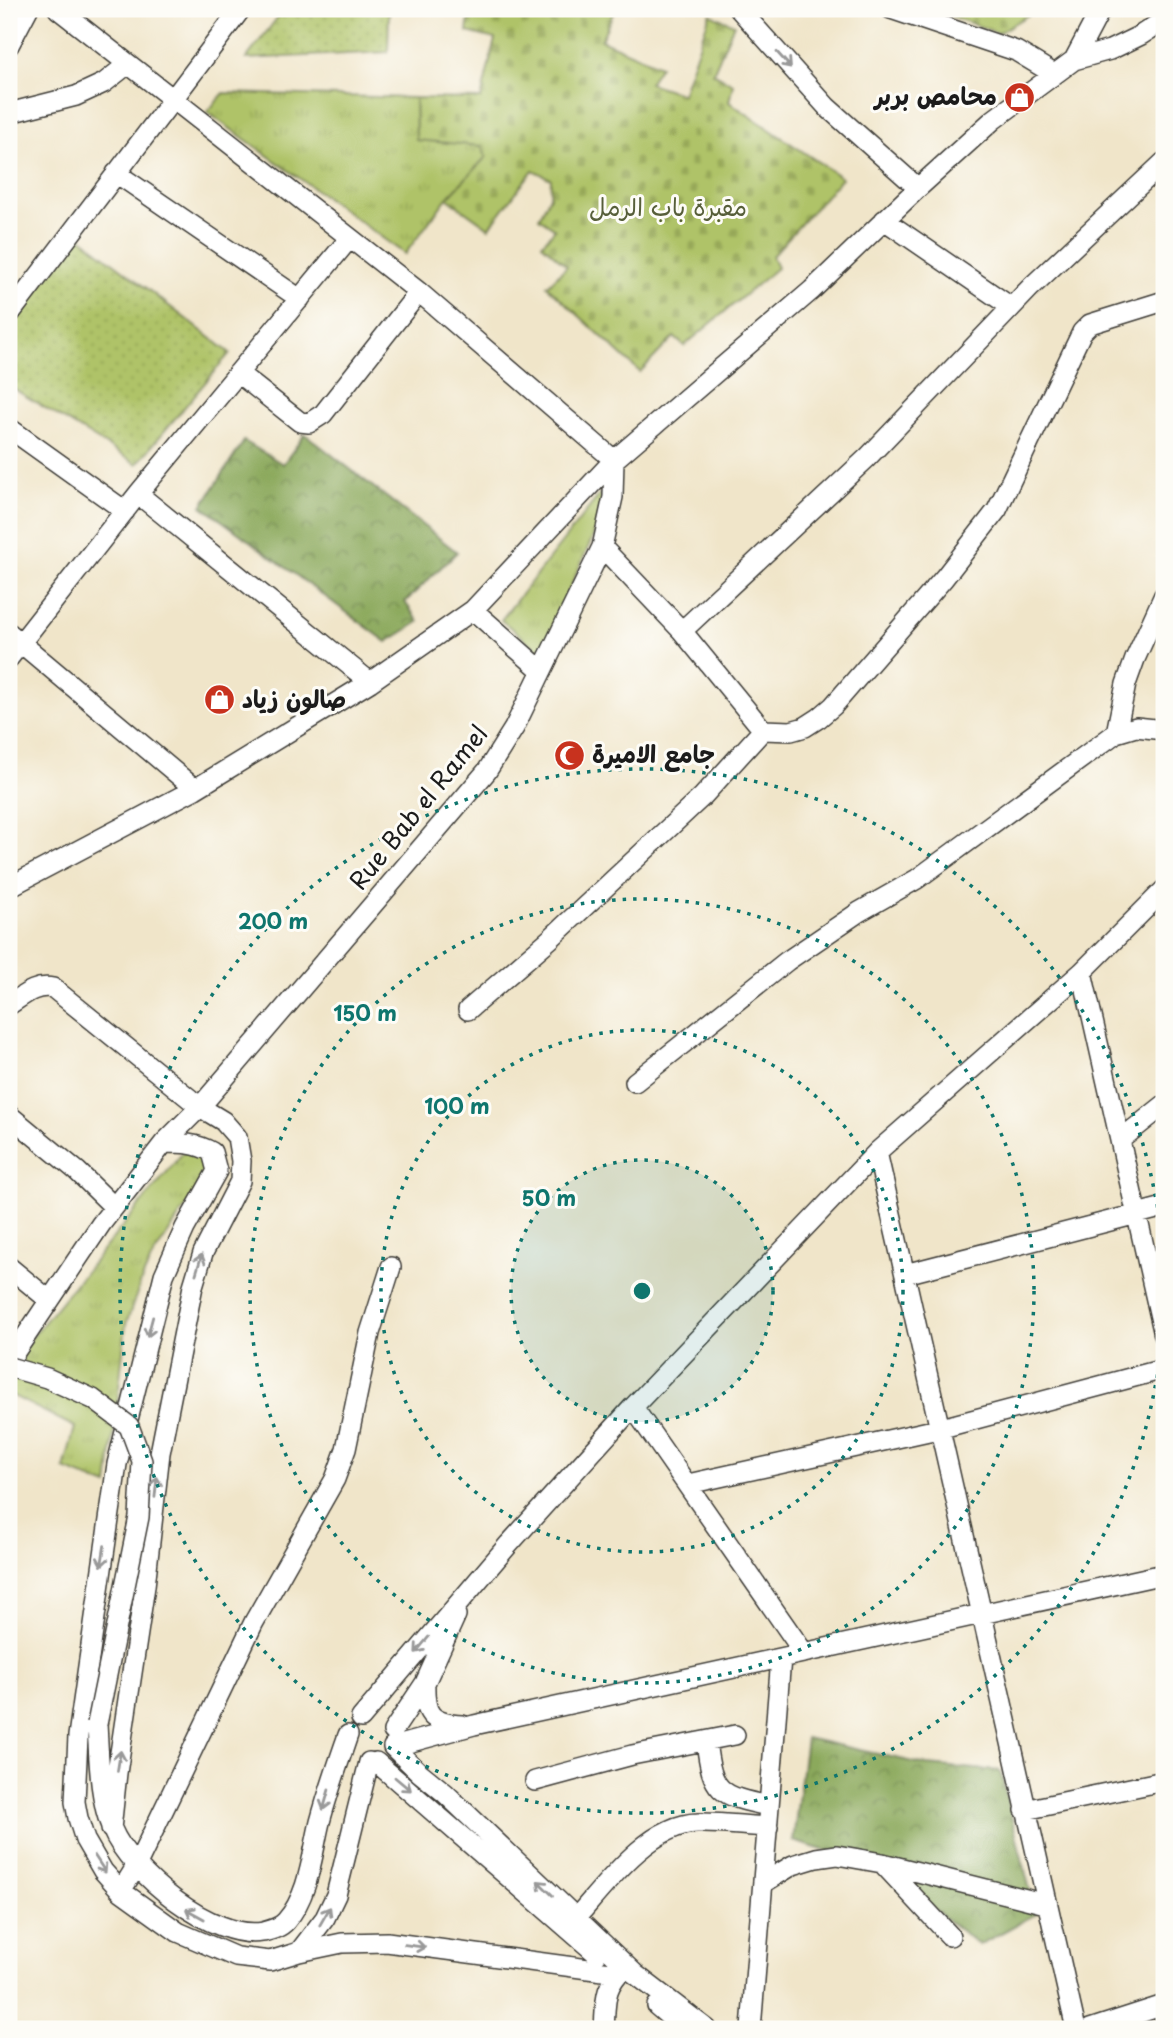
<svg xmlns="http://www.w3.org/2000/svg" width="1173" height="2038" font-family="'Playpen Sans','Playpen Sans Arabic',sans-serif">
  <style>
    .grass { fill: url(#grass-dots); stroke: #667042; stroke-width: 2 }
    .forest { fill: url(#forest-crowns); stroke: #54623c; stroke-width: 2 }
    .cemetery { fill: url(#cemetery-stones); stroke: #667042; stroke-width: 2 }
    .park { fill: url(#park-tufts); stroke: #667042; stroke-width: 2 }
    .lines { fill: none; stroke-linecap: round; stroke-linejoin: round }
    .minor-casing { stroke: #3c3a36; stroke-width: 22 }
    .minor { stroke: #fff; stroke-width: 19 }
    .minor-bridge-casing { stroke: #3c3a36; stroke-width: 22; stroke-linecap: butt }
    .minor-bridge { stroke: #fff; stroke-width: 19 }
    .oneway { stroke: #999 }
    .ring { fill: none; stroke: #0f766e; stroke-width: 3.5; stroke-dasharray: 3.5 7 }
    .labels { text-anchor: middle; stroke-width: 6; stroke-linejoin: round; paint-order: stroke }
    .poi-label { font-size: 24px; font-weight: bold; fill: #1c1c1c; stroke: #fdfcf7; text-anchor: start }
    .park-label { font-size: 24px; fill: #575f3a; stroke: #fdfcf7 }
    .street-label { font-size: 24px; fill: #1c1c1c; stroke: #fdfcf7 }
    .centre { fill: #0f766e; stroke: #fdfcf7; stroke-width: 3.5 }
    .ring-label { font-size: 21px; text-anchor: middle; font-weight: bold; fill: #0f766e; stroke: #fdfcf7; stroke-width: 6; stroke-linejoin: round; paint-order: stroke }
  </style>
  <defs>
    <pattern id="grass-dots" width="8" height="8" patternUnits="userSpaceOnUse" patternTransform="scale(1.75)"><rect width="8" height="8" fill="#afc367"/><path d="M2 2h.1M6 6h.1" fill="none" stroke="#96a759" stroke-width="1.8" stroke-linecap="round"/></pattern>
    <pattern id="forest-crowns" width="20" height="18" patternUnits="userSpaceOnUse" patternTransform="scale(1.75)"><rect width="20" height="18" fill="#8ba95c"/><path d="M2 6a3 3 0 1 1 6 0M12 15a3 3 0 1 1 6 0" fill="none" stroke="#71894b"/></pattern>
    <pattern id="cemetery-stones" width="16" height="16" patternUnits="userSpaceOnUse" patternTransform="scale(1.75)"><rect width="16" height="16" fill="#afc367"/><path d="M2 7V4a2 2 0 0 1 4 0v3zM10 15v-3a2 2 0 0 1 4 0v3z" fill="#96a759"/></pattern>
    <pattern id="park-tufts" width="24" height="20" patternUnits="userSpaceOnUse" patternTransform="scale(1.75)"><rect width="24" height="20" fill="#afc367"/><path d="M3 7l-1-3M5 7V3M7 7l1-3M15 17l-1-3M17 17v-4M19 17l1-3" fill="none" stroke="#96a759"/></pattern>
  </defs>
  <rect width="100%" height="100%" fill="#fdfcf7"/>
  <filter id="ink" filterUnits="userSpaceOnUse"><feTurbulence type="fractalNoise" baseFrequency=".0143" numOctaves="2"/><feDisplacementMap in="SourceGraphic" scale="14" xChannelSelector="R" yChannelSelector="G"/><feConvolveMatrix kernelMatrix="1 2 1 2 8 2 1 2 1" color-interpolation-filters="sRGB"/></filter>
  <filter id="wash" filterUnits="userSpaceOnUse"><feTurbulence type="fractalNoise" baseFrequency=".00686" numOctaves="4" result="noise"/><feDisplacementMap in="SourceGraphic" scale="28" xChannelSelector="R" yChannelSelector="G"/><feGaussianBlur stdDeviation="1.57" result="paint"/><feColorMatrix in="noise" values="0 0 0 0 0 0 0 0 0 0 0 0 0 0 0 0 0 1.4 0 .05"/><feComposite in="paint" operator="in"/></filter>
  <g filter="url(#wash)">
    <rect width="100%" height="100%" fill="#f0e5c9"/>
    <path class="grass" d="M284,9h105l-1,43 -142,7z
      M71,230l159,123 -93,111 -128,-78v-74z"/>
    <path class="forest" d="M305,434l152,118 -52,50 14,20 -32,20 -185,-136 42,-65 39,23z
      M806,1738l121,27 73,6 36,143 -57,31 -97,-77 -89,-27z"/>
    <path class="cemetery" d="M470,9h145l-14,31 59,26 -11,17 33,11 28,-80 24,10 -21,49 20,11 -4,18 113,76 -70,78 5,12 -93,78 -10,-9 -34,35 -93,-86 20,-20 -25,-22 13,-15 -16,-11 11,-22 1,-17 -18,-9 -44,58 -42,-30 39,-41 -70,-17 -1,-42 66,1 14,-60 -28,-7z
      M931,9h107l-40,24z"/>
    <path class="park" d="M224,93l191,5 1,42 65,6 5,11 -39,41 -42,56 -198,-142z
      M600,494l10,5 -69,153 -40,-32z
      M185,1150l19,6 7,13 -59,89 -10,21 -16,45 -18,162 -44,-17 11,-42 -66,-33v-29z"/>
  </g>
  <g filter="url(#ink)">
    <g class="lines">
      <defs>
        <path id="minor" d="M739,9l88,98 91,81
          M891,9l125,42 38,23
          M9,45l19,-36
          M1074,60l27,-51
          M9,113l67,-17 28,-13 24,-19
          M116,173l184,126
          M884,220l127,87
          M9,315l164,-216 -115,-90
          M238,373l62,49 9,1 14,-9 96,-122
          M9,428l116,83
          M138,494l232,188
          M602,547l80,84 185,-173 164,-171 133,-125
          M473,610l69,61
          M682,631l81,99 28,1 14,-4 14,-9 14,-12 111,-128 53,-68 85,-178 8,-8 74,-23
          M9,633l186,156
          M9,658l129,-164 211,-255
          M1116,733l10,-49 9,-25 29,-64
          M9,887l186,-98 175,-107 103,-72 141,-150 -195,-168 -246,-193 68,-90
          M1082,972l82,363
          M9,1005c14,-9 26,-21 44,-17l147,119 23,14 14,16 4,24 -1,20 -37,72 -10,33 -33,167 -15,133 -28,187 -6,56
          M468,1010l82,-71 153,-143 60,-66
          M635,1082l152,-121 72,-49 58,-33 199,-146 20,-6 28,3
          M9,1115l68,56 37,36
          M1120,1140l44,-35
          M164,1143c18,0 32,0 48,9l5,19 -32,57 -21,47 -47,189 -39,272 -3,66 3,16 7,22 18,31 18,20 57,41 58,25 34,4 29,-9 26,-34 11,-23 33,-133
          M877,1152l199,877
          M9,1267l40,33
          M905,1274l259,-67
          M9,1361l92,-137 63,-81 36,-36 287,-336 27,-43 88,-181 11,-50 1,-37 198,-170 106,-102 75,-68 81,-60 36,-10 31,-15 23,-15
          M633,1407l171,246
          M688,1484l250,-55 226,-60
          M425,1683c-1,31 5,40 37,42
          M361,1718l148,-174 124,-137 244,-255 205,-180 82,-82
          M97,1724c2,33 2,75 15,105 18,44 101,112 151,103 8,-2 17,-4 23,-11 23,-26 26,-66 34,-99 8,-30 18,-58 28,-87
          M393,1731l32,-48 31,-68
          M706,1741c6,51 13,55 63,65
          M393,1747l81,-22 690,-151
          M393,1747l26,25 26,21 190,181 72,55
          M376,1762l221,192
          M535,1781l97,-26 103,-20
          M1025,1810l139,-29
          M883,1864l67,72
          M765,1882l28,-17 23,-7 21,-3 45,8 164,41
          M121,1891l16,-26 117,-243 81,-143 11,-30 24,-116 21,-66
          M576,1918c29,-33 74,-94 121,-95 23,-1 47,3 71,4
          M299,1952l43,-9 45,-1 231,31
          M657,2006l27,23
          M604,2029c2,-28 -1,-42 21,-62
          M751,2029l30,-371
          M1090,2029l74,-24"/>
      </defs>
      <use href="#minor" class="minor-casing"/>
      <use href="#minor" class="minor"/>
      <defs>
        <path id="minor-bridge" d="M9,1367l38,11 46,21 36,27 13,35 -3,56 -42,207"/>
      </defs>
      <use href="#minor-bridge" class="minor-bridge-casing"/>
      <use href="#minor-bridge" class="minor-bridge"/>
    </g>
    <defs><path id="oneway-shaft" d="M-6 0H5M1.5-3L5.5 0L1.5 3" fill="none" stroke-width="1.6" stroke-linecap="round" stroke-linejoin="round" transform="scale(1.75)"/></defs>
    <g class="oneway">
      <use href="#oneway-shaft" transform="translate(784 60) rotate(48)"/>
      <use href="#oneway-shaft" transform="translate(199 1264) rotate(-73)"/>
      <use href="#oneway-shaft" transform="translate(150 1327) rotate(105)"/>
      <use href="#oneway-shaft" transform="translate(156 1487) rotate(-84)"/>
      <use href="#oneway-shaft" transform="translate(103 1556) rotate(99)"/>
      <use href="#oneway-shaft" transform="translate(422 1645) rotate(130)"/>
      <use href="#oneway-shaft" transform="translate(119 1761) rotate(-81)"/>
      <use href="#oneway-shaft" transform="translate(403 1784) rotate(40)"/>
      <use href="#oneway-shaft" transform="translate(326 1800) rotate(106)"/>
      <use href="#oneway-shaft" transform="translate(100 1864) rotate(57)"/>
      <use href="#oneway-shaft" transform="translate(545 1888) rotate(-136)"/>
      <use href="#oneway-shaft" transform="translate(195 1914) rotate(-151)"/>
      <use href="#oneway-shaft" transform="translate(325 1916) rotate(-60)"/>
      <use href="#oneway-shaft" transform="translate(415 1946) rotate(8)"/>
    </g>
  </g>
  <circle cx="642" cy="1291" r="131" fill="#0f766e" fill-opacity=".12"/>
  <g class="ring">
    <circle cx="642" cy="1291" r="131"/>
    <circle cx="642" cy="1291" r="261"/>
    <circle cx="642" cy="1291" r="392"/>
    <circle cx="642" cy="1291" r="522"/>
  </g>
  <defs>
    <symbol id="shop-disc" viewBox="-11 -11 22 22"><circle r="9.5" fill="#c8321e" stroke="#fdfcf7"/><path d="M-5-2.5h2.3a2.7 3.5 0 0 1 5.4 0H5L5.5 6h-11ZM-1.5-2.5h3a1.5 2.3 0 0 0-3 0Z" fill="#fff"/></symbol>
    <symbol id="mosque-disc" viewBox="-11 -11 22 22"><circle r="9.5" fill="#c8321e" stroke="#fdfcf7"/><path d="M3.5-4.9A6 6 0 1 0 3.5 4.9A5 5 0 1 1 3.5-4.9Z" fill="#fff"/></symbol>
  </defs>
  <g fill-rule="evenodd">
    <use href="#shop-disc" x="1002" y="80" width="35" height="35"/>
    <use href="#shop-disc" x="202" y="682" width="35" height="35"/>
    <use href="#mosque-disc" x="552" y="738" width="35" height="35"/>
  </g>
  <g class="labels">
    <g class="poi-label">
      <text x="997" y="105" text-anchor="end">محامص بربر</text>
      <text x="242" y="708">صالون زياد</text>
      <text x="592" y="763">جامع الاميرة</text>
    </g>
    <g class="park-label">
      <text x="668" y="216">مقبرة باب الرمل</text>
    </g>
    <g class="street-label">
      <text transform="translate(419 808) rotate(-51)" y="8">Rue Bab el Ramel</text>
    </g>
  </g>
  <circle cx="642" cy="1291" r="10" class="centre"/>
  <g class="ring-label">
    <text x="273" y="929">200 m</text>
    <text x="365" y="1021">150 m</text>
    <text x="457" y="1114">100 m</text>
    <text x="549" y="1206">50 m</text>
  </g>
  <rect width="1173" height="2038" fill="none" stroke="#fdfcf7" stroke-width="35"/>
</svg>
